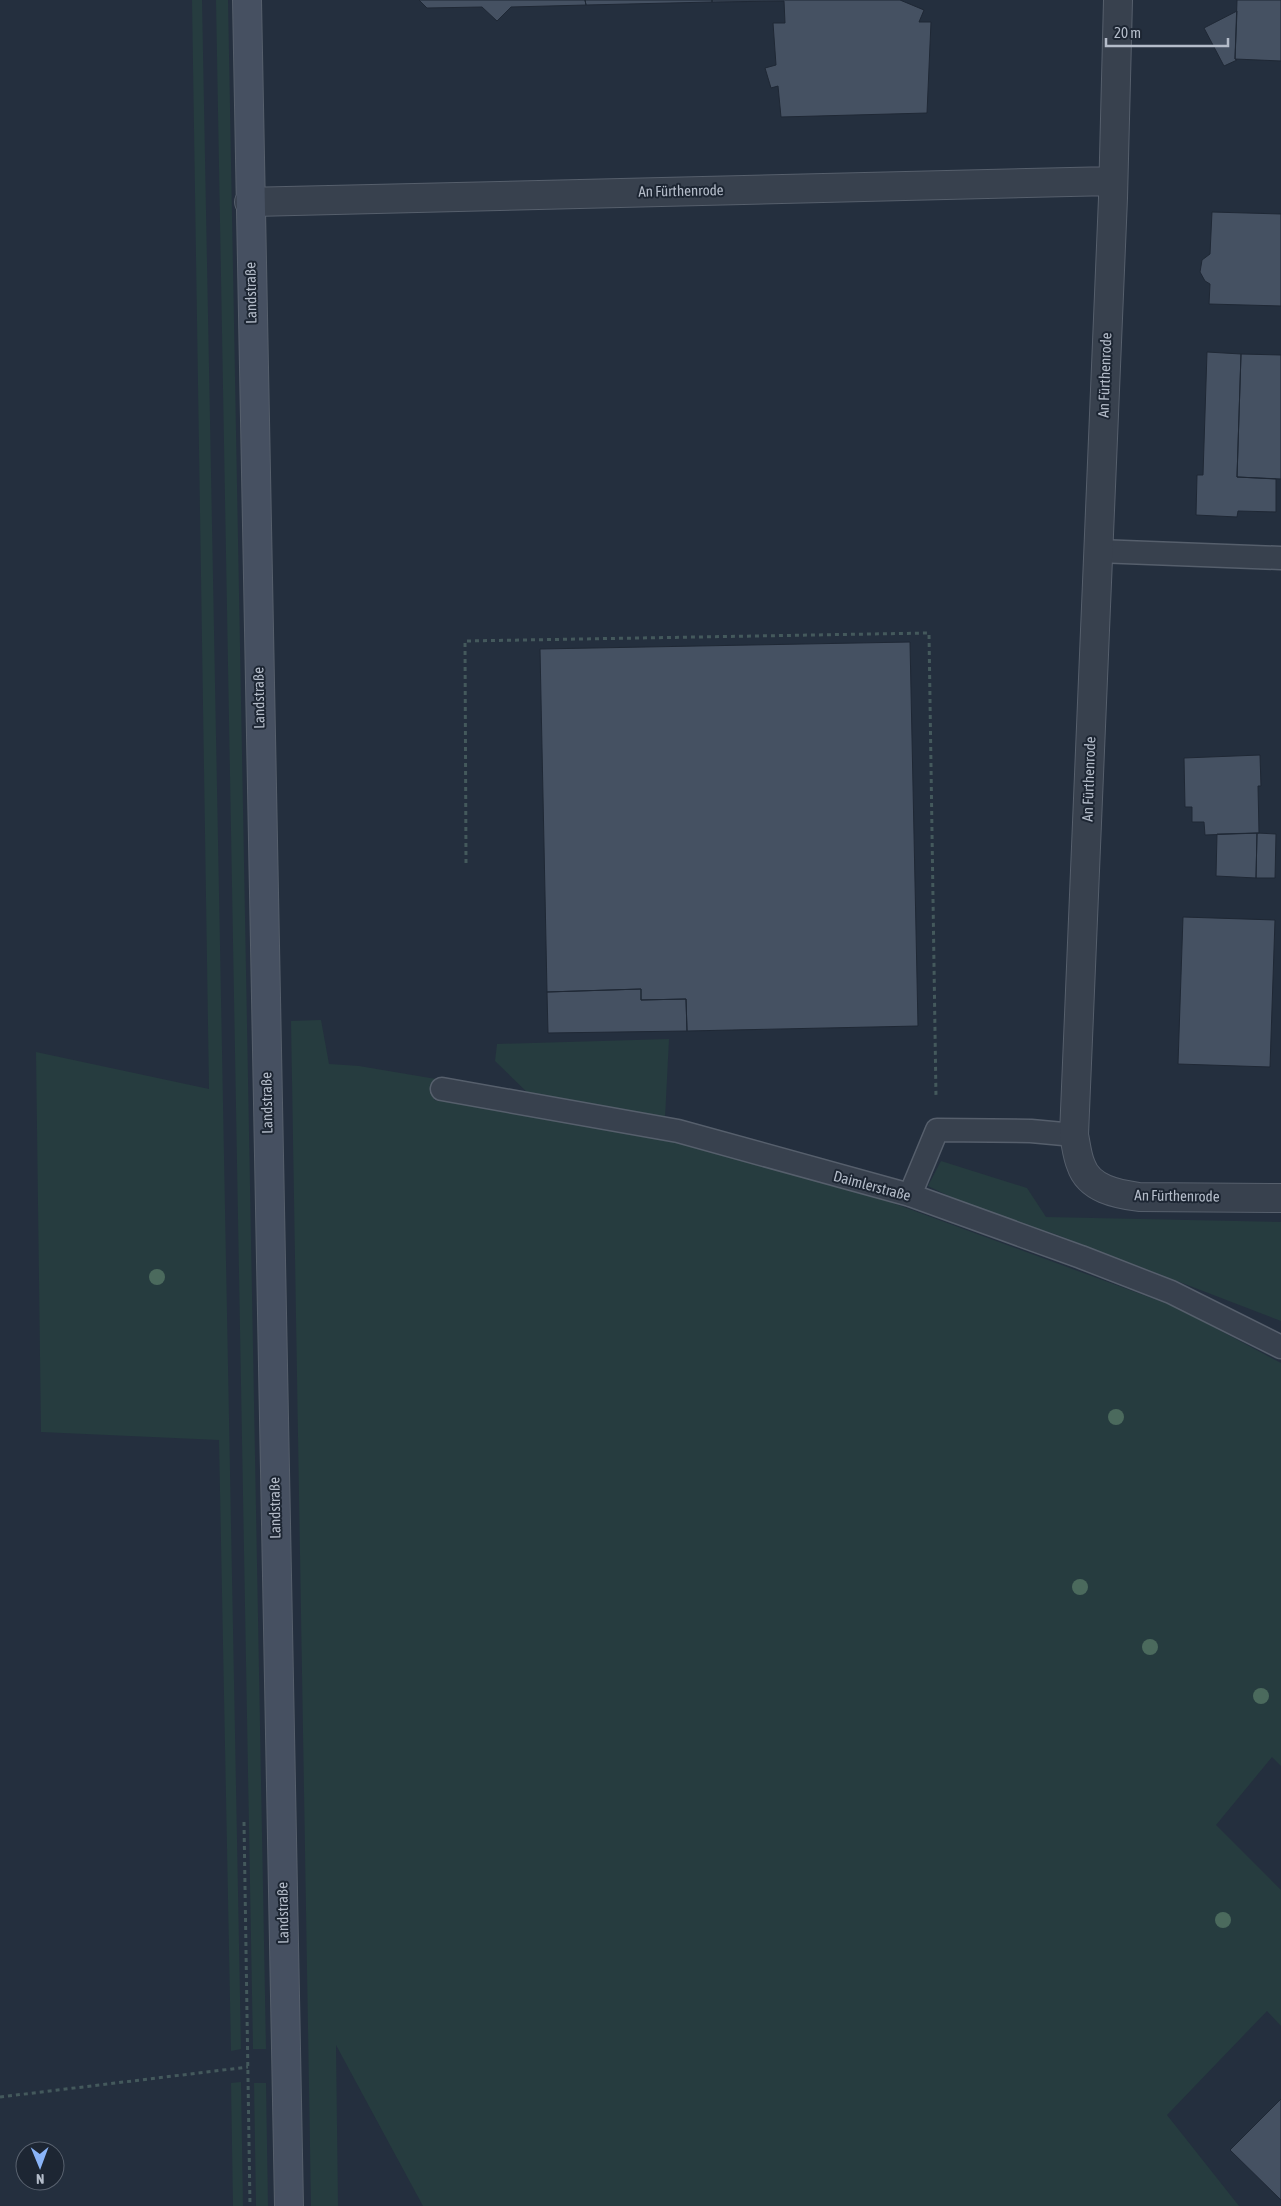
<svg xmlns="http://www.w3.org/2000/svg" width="1281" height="2206" font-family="'Asap Condensed',sans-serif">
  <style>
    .green { fill: #263c3f }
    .building { fill: #455162; stroke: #1f2835 }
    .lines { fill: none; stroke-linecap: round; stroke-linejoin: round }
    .lane-casing { stroke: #565f6c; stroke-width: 25 }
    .street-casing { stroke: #565f6c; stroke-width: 30 }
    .secondary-casing { stroke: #565f6c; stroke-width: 30 }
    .path { stroke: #44595c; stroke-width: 3; stroke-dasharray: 4 4; stroke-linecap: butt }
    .lane { stroke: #38414e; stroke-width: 22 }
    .street { stroke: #38414e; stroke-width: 28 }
    .secondary { stroke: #465061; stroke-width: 28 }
    .tree { fill: #4b6a5d }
    .labels { text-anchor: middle; stroke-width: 4; stroke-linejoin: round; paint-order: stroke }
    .street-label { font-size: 15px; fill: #b4bcc9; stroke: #1d2633 }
  </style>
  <rect width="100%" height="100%" fill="#242f3e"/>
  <path class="green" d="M192,0h10l39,2049 -10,2 -12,-611 -178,-8 -5,-380 173,37z
    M216,0h12l38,2049h-13z
    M321,1020l8,44 30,2 77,13 -2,21 89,12 164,30 165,46 324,119 105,56v403l-9,-9 -56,68 65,65v136l-14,-15 -100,104 72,91h-816l-87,-161 2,161h-27l-20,-1185z
    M669,1039l-4,79 -135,-23 -35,-34 2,-17z
    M941,1161l86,27 19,29 235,5v99l-229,-88 -66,-19 -58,-28z
    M241,2082l2,124h-10l-2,-123z
    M254,2083h12l2,123h-12z"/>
  <path class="building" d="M419,0h166l1,5 -75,2 -14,14 -15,-14 -55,1z
    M585,0h127v2l-126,3z
    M712,0h188l24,10 -5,12h12l-4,91 -146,4 -3,-31 -7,2 -6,-20 11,-3 -3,-42h12l-1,-22 -72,1z
    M1237,0h44v61l-46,-2z
    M1237,11l-2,48 2,1 -13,6 -20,-38z
    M1212,212l69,2v92l-72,-2 1,-20 -5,-3 -5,-9 2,-12 8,-6z
    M1207,352l34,2 -4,123 39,2v33l-38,-1 -1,6 -41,-2 1,-40h6z
    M1241,354l40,1v124l-44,-2z
    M910,642l8,384 -231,5 -1,-32 -45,1v-11l-94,3 -7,-343z
    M1260,755l1,31h-3l1,47 -54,2 -1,-13h-12v-15h-7l-1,-49z
    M1257,833l-1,45 -40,-2 1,-42z
    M1257,833l19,1 -1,44h-19z
    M1183,917l92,3 -5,147 -92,-3z
    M641,989v11l45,-1 1,32 -139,2 -1,-41z
    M1281,2099v101l-51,-50z"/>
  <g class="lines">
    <defs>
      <path id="lane" d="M1098,551l183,7
        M442,1089l236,42 232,64 171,62 90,35 110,55
        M910,1195l27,-65 94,1 43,4"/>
      <path id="street" d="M1118,0l-5,198 -39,937c2,9 3,21 7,30 8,24 36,29 58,32l142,1
        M249,202l864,-21"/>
      <path id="secondary" d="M247,0l42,2206"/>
    </defs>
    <use href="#lane" class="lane-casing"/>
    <use href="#street" class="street-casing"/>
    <use href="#secondary" class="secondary-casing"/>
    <path class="path" d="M466,863l-1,-222 464,-8 7,464
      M244,1822l6,384
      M0,2097l248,-30"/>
    <use href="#lane" class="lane"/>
    <use href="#street" class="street"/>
    <use href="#secondary" class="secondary"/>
  </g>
  <g class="tree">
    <circle cx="157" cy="1277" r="8"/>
    <circle cx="1116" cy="1417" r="8"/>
    <circle cx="1080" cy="1587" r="8"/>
    <circle cx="1150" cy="1647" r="8"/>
    <circle cx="1261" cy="1696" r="8"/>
    <circle cx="1223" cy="1920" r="8"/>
  </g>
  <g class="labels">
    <g class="street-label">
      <text transform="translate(681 191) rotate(-1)" y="5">An Fürthenrode</text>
      <text transform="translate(251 293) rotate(-91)" y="5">Landstraße</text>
      <text transform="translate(1105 375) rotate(-88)" y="5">An Fürthenrode</text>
      <text transform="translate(259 698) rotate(-91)" y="5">Landstraße</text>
      <text transform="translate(1089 779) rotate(-88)" y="5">An Fürthenrode</text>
      <text transform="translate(267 1103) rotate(-91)" y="5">Landstraße</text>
      <text transform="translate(872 1186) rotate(15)" y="5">Daimlerstraße</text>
      <text transform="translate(1177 1196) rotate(1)" y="5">An Fürthenrode</text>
      <text transform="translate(275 1508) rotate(-91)" y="5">Landstraße</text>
      <text transform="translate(283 1913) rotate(-91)" y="5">Landstraße</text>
    </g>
  </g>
  <g transform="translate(40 2166) rotate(179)"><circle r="24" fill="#1d2633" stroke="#59626f"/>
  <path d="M0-4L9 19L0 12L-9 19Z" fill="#8ab4f8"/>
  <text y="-8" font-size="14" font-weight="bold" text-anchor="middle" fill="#b4bcc9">N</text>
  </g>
  <path d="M1106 38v8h122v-8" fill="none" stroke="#b4bcc9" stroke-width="2.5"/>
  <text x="1114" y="38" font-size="15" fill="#b4bcc9" stroke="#1d2633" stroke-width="4" paint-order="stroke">20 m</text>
</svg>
